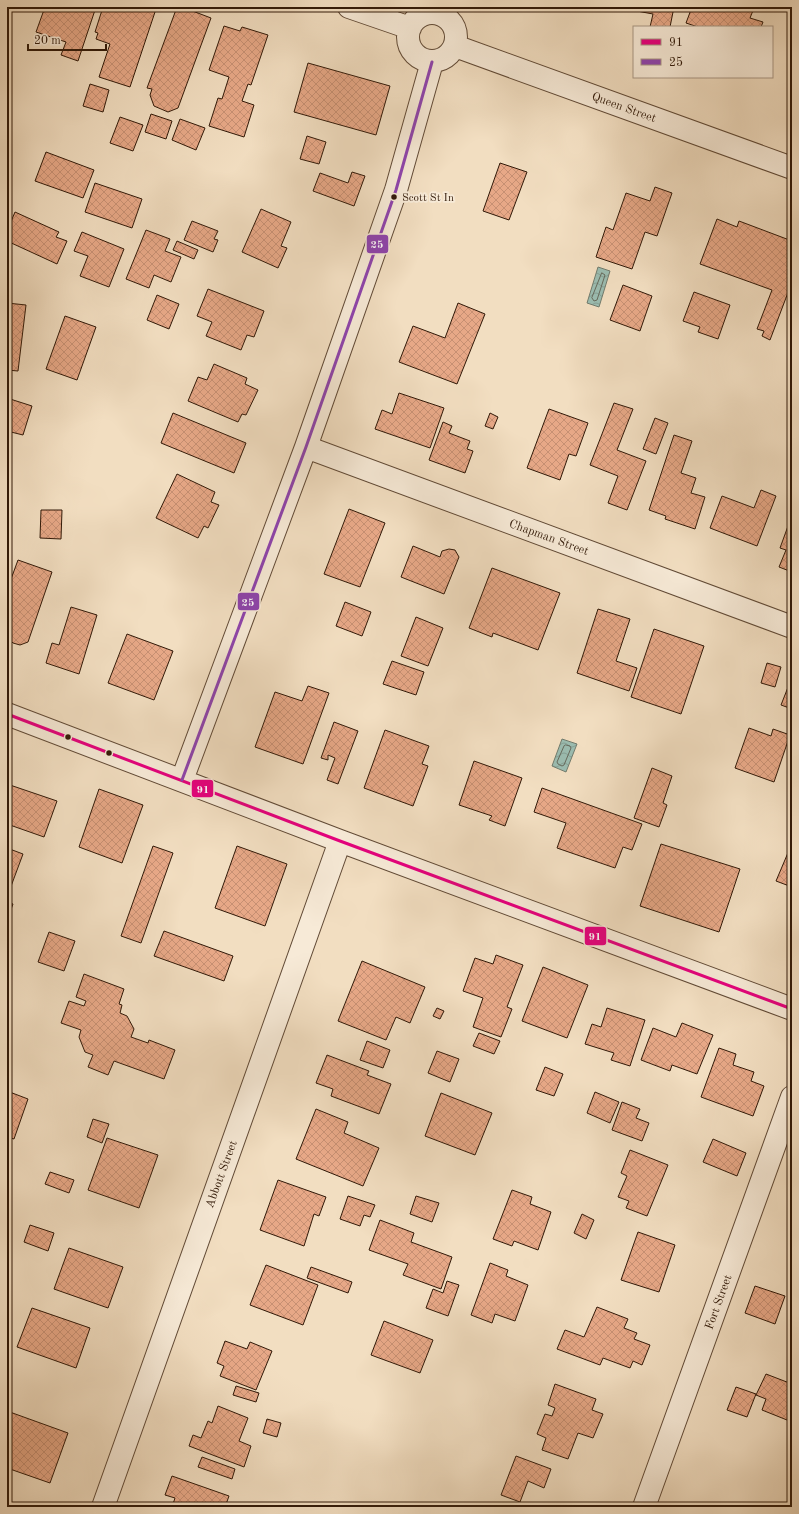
<svg xmlns="http://www.w3.org/2000/svg" width="799" height="1514" font-family="'Old Standard TT',serif">
  <style>
    .water { fill: url(#water-waves); stroke: #717b6d }
    .lines { fill: none; stroke-linecap: round; stroke-linejoin: round }
    .shore { stroke: #666a5c; stroke-width: 1 }
    .building { fill: url(#building-cross-hatch); stroke: #311908 }
    .minor-casing { stroke: #614a36; stroke-width: 24 }
    .minor { stroke: #f7ead7; stroke-width: 22 }
    .bus-1-casing { stroke: #f7ead7; stroke-width: 6 }
    .bus-2-casing { stroke: #f7ead7; stroke-width: 6 }
    .bus-1 { stroke: #e5007d; stroke-width: 3 }
    .bus-2 { stroke: #8e44ad; stroke-width: 3 }
    .bus-dot { fill: #311908; stroke: #f7ead7; stroke-width: 1.5 }
    .labels { text-anchor: middle; stroke-width: 3.5; stroke-linejoin: round; paint-order: stroke }
    .bus-label { font-size: 11px; fill: #311908; stroke: #f7ead7; text-anchor: start }
    .street-label { font-size: 12px; fill: #311908; stroke: #f7ead7 }
    .line-badge { stroke: #f7ead7; stroke-width: 1.5 }
    .badge-label { font-size: 11px; text-anchor: middle; font-weight: bold; fill: #fff }
  </style>
  <defs>
    <pattern id="water-waves" width="16" height="10" patternUnits="userSpaceOnUse"><rect width="16" height="10" fill="#9bbcb0"/><path d="M0 5q4-4 8 0t8 0" fill="none" stroke="#86a196"/></pattern>
    <pattern id="building-cross-hatch" width="8" height="8" patternUnits="userSpaceOnUse"><rect width="8" height="8" fill="#e7a887"/><path d="M0 0l8 8M0 8l8-8" fill="none" stroke="#c79073"/></pattern>
  </defs>
  <rect width="100%" height="100%" fill="#f2dec1"/>
  <filter id="stains"><feTurbulence type="fractalNoise" baseFrequency=".005" numOctaves="4"/><feColorMatrix values="0 0 0 0 .2 0 0 0 0 .09 0 0 0 0 .02 0 0 0 .5 -.17"/></filter>
  <radialGradient id="worn" r=".72"><stop offset=".6" stop-color="#630" stop-opacity="0"/><stop offset="1" stop-color="#630" stop-opacity=".3"/></radialGradient>
  <path class="water" d="M598,267l12,4 -11,36 -12,-4z
    M562,739l15,5 -11,28 -14,-6z"/>
  <g class="lines">
    <path class="shore" d="M602,273l3,2 -8,25 -3,1 -2,-3z
      M566,745l4,1 1,2 -7,17 -2,1 -4,-2 -1,-2 7,-16z"/>
  </g>
  <path class="building" d="M45,7h51l-18,54 -17,-6 5,-13 -30,-10z
    M103,7h46l7,2 -26,78 -31,-10 11,-33 -14,-5 2,-6 -3,-1z
    M177,7h5l29,11 -33,90 -10,4 -14,-6 -4,-11 2,-6 -5,-1z
    M627,7h47l-4,20h-20l3,-13 -27,-5z
    M692,7h59l3,1 -4,10 13,4 -2,5h-63l-12,-4z
    M224,26l16,5 2,-4 26,8 -17,50 -3,-1 -6,17 12,4 -10,32 -35,-11 9,-28 4,1 7,-22 -20,-7z
    M308,63l82,23 -14,49 -82,-23z
    M792,63v20l-4,-1z
    M90,84l19,6 -6,22 -20,-6z
    M151,114l21,7 -6,18 -21,-7z
    M120,117l23,8 -10,26 -23,-8z
    M180,119l25,9 -9,22 -24,-10z
    M307,136l19,6 -7,22 -19,-5z
    M46,152l48,18 -11,28 -48,-17z
    M500,163l27,9 -18,48 -26,-9z
    M352,172l13,4 -11,30 -41,-15 7,-18 28,10z
    M95,183l47,16 -10,29 -47,-16z
    M655,187l17,6 -15,43 -12,-4 -13,37 -36,-12 10,-30 7,3 13,-37 24,8z
    M261,209l30,13 -10,24 6,2 -9,20 -36,-16z
    M15,212l44,20 -3,5 11,4 -10,23 -50,-23v-10z
    M717,219l20,8 2,-6 53,20v41l-22,58 -8,-4 2,-5 -7,-2 15,-39 -72,-26z
    M192,221l26,10 -4,8 4,1 -5,12 -29,-12z
    M146,230l24,9 -5,12 16,6 -10,25 -17,-7 -5,13 -23,-9z
    M82,232l42,17 -15,38 -29,-11 8,-20 -14,-5z
    M177,241l21,9 -4,9 -21,-9z
    M623,285l29,11 -12,35 -30,-11z
    M208,289l56,22 -10,26 -7,-2 -6,15 -35,-14 6,-14 -15,-6z
    M694,292l36,13 -12,34 -20,-7 2,-5 -17,-6z
    M157,295l22,9 -10,25 -22,-9z
    M7,303l19,2 -8,66 -11,-1z
    M458,303l27,11 -28,70 -58,-22 14,-36 32,12z
    M65,316l31,11 -19,53 -31,-11z
    M214,364l33,14 -2,6 13,6 -12,25 -4,-1 -4,8 -50,-21 10,-24 9,3z
    M399,393l45,15 -14,40 -55,-19 7,-19 10,4z
    M7,398l25,8 -9,29 -16,-4z
    M614,403l19,6 -16,41 29,11 -19,49 -19,-7 10,-27 -28,-11z
    M549,409l39,14 -12,33 -7,-2 -9,26 -33,-12z
    M173,413l73,30 -12,30 -73,-30z
    M490,413l8,4 -5,12 -8,-3z
    M655,418l13,5 -12,31 -13,-5z
    M443,422l9,4 -3,7 21,8 -3,8 6,2 -8,22 -36,-13z
    M674,435l18,6 -11,32 15,5 -5,15 14,4 -10,32 -30,-10 1,-3 -17,-6z
    M177,474l38,18 -4,10 8,3 -11,23 -4,-2 -6,12 -42,-20z
    M761,490l15,6 -19,50 -47,-18 12,-32 32,12z
    M349,509l36,14 -25,64 -36,-13z
    M41,510h21l-1,29 -21,-1z
    M792,515v57l-13,-5 7,-17 -6,-2z
    M413,546l27,11 2,-6 7,-2 6,1 4,7 -15,37 -43,-17z
    M18,560l34,12 -24,70 -8,3 -7,-2 -5,-5 3,-7 -4,-1v-40z
    M492,568l68,25 -22,57 -45,-17 -1,4 -23,-9z
    M345,602l26,10 -9,24 -26,-10z
    M71,607l26,8 -18,59 -33,-11 6,-20 7,2z
    M598,609l32,10 -14,42 21,7 -8,23 -52,-18z
    M416,617l27,11 -15,38 -27,-10z
    M654,629l50,17 -23,68 -50,-17z
    M127,634l46,17 -19,49 -46,-17z
    M392,661l32,11 -8,23 -33,-11z
    M767,663l14,4 -6,20 -14,-4z
    M792,677v32l-11,-4z
    M308,686l21,7 -26,71 -48,-17 20,-55 27,9z
    M334,722l24,9 -20,53 -11,-4 8,-22 -7,-3v5l-7,-2z
    M749,728l22,8 2,-7 17,6 -16,47 -39,-14z
    M385,730l44,16 -7,18 6,2 -15,40 -49,-18z
    M474,761l48,17 -17,48 -16,-6 3,-4 -33,-11z
    M652,768l20,8 -9,27 4,2 -8,22 -25,-9z
    M7,784l50,17 -13,36 -37,-13z
    M542,788l100,36 -10,26 -9,-3 -8,21 -58,-20 9,-25 -32,-11z
    M99,789l44,16 -21,58 -43,-16z
    M661,844l79,25 -21,63 -79,-26z
    M153,846l20,7 -32,90 -20,-7z
    M237,846l50,18 -22,62 -50,-18z
    M7,848l16,6 -13,35 -3,-2z
    M790,848l2,1v38l-16,-6z
    M7,902l6,2 -6,16z
    M164,931l69,25 -9,25 -70,-25z
    M49,932l26,9 -11,30 -26,-9z
    M496,955l27,10 -16,42 5,2 -11,28 -28,-10 10,-29 -20,-7 12,-33 18,6z
    M362,961l63,26 -15,36 -14,-6 -10,23 -48,-19z
    M543,967l45,18 -21,53 -45,-17z
    M84,974l40,15 -5,15 3,1 -2,8 7,3 7,13 -3,8 17,6 1,-3 26,10 -11,29 -50,-18 -6,14 -20,-8 5,-12 -8,-3 -6,-15 2,-7 -20,-7 8,-22 15,5 2,-5 -10,-4z
    M437,1008l7,3 -4,8 -7,-3z
    M607,1008l38,12 -15,46 -19,-6 3,-7 -29,-9 7,-20 9,3z
    M682,1023l31,12 -16,39 -25,-9 -2,6 -29,-11 12,-32 23,9z
    M479,1033l21,8 -6,13 -21,-8z
    M367,1041l23,9 -7,18 -23,-8z
    M719,1048l17,6 -3,11 21,7 -3,9 13,5 -11,30 -52,-19z
    M437,1051l22,8 -9,23 -22,-9z
    M327,1055l42,16 -2,4 24,9 -12,30 -48,-18 2,-7 -17,-6z
    M545,1067l18,7 -9,22 -18,-6z
    M7,1091l21,8 -14,40 -7,-2z
    M595,1092l24,10 -9,21 -23,-10z
    M441,1093l51,20 -17,42 -50,-19z
    M622,1102l18,7 -4,9 13,5 -7,18 -30,-11z
    M316,1109l32,13 -4,11 35,15 -16,38 -67,-27z
    M93,1119l16,5 -7,19 -15,-6z
    M107,1138l51,17 -19,53 -51,-18z
    M713,1139l33,14 -9,23 -34,-14z
    M630,1150l38,15 -21,51 -21,-8 3,-7 -11,-4 9,-21 -6,-3z
    M50,1172l24,8 -5,13 -24,-9z
    M278,1180l48,17 -7,19 -5,-2 -10,32 -44,-16z
    M512,1190l20,7 -2,7 21,8 -13,38 -24,-9 -2,5 -19,-7z
    M348,1196l27,9 -5,12 -6,-2 -4,11 -20,-7z
    M416,1196l23,7 -7,19 -22,-8z
    M582,1214l12,6 -8,19 -12,-6z
    M380,1220l34,13 -3,9 41,15 -11,32 -38,-14 5,-11 -39,-14z
    M30,1225l24,8 -6,18 -24,-9z
    M638,1232l37,13 -16,47 -38,-12z
    M69,1248l54,19 -15,41 -54,-19z
    M490,1263l18,7 -2,6 22,9 -13,36 -20,-7 -3,9 -21,-8z
    M266,1265l52,20 -15,40 -53,-20z
    M311,1267l41,15 -4,11 -41,-15z
    M447,1281l12,4 -11,31 -22,-8 7,-19 10,4z
    M755,1286l30,10 -10,28 -30,-11z
    M597,1307l31,12 -4,9 13,5 -3,6 16,6 -8,20 -9,-4 -3,7 -27,-10 -3,7 -43,-16 8,-19 19,7z
    M32,1308l58,20 -14,40 -59,-21z
    M384,1321l49,19 -13,33 -49,-18z
    M225,1341l22,8 3,-7 22,9 -16,39 -36,-14 4,-10 -7,-3z
    M766,1374l26,10v38l-30,-12 4,-11 -10,-4z
    M555,1384l41,15 -4,11 11,4 -10,24 -15,-5 -10,26 -26,-9 4,-12 -9,-4 8,-20 7,2 3,-8 -7,-3z
    M236,1386l23,7 -3,9 -23,-7z
    M736,1387l20,7 -9,23 -20,-7z
    M218,1406l30,12 -9,23 12,5 -7,21 -55,-21 4,-11 8,3 7,-17 4,2z
    M7,1411l61,22 -18,50 -43,-15z
    M267,1419l14,4 -4,14 -14,-4z
    M516,1456l35,13 -7,19 -16,-7 -8,21 -19,-7z
    M202,1457l33,12 -3,10 -34,-12z
    M172,1476l57,20 -4,11h-53l3,-9 -10,-3z"/>
  <g class="lines">
    <defs>
      <path id="minor" d="M349,7l61,21
        M408 37a24 24 0 1 1 48 0a24 24 0 1 1-48 0Z
        M455,46l337,122
        M306,447l486,180
        M7,714l333,127 452,168
        M182,780l124,-333 90,-257 36,-128
        M103,1507l237,-666
        M644,1507l148,-410"/>
    </defs>
    <use href="#minor" class="minor-casing"/>
    <use href="#minor" class="minor"/>
    <defs>
      <path id="bus-1" d="M7,714l333,127 452,168"/>
      <path id="bus-2" d="M182,780l124,-333 90,-257 36,-128"/>
    </defs>
    <use href="#bus-1" class="bus-1-casing"/>
    <use href="#bus-2" class="bus-2-casing"/>
    <use href="#bus-1" class="bus-1"/>
    <use href="#bus-2" class="bus-2"/>
  </g>
  <g class="bus-dot">
    <circle cx="394" cy="197" r="3.5"/>
    <circle cx="68" cy="737" r="3.5"/>
    <circle cx="109" cy="753" r="3.5"/>
  </g>
  <g class="labels">
    <g class="bus-label">
      <text x="402" y="201">Scott St In</text>
    </g>
    <g class="street-label">
      <text transform="translate(624 107) rotate(20)" y="4">Queen Street</text>
      <text transform="translate(549 537) rotate(20)" y="4">Chapman Street</text>
      <text transform="translate(221 1174) rotate(-70)" y="4">Abbott Street</text>
      <text transform="translate(718 1302) rotate(-70)" y="4">Fort Street</text>
    </g>
  </g>
  <g class="line-badge">
    <rect x="366" y="234" width="23" height="20" rx="4" fill="#8e44ad"/>
    <rect x="237" y="592" width="23" height="19" rx="4" fill="#8e44ad"/>
    <rect x="191" y="779" width="23" height="19" rx="4" fill="#e5007d"/>
    <rect x="584" y="926" width="23" height="20" rx="4" fill="#e5007d"/>
  </g>
  <g class="badge-label">
    <text x="377" y="248">25</text>
    <text x="248" y="606">25</text>
    <text x="203" y="793">91</text>
    <text x="595" y="940">91</text>
  </g>
  <rect width="799" height="1514" fill="none" stroke="#f2dec1" stroke-width="24"/>
  <rect x="8" y="8" width="783" height="1498" fill="none" stroke="#311908" stroke-width="2"/>
  <rect x="12" y="12" width="775" height="1490" fill="none" stroke="#311908"/>
  <rect x="633" y="26" width="140" height="52" fill="#f7ead7" stroke="#a89684"/>
  <rect x="641" y="39" width="20" height="6" fill="#e5007d" stroke="#a89684"/>
  <text x="669" y="46" font-size="12" fill="#311908">91</text>
  <rect x="641" y="59" width="20" height="6" fill="#8e44ad" stroke="#a89684"/>
  <text x="669" y="66" font-size="12" fill="#311908">25</text>
  <path d="M28 44v6h78v-6" fill="none" stroke="#311908" stroke-width="2"/>
  <text x="34" y="44" font-size="12" fill="#311908" stroke="#f7ead7" stroke-width="3" paint-order="stroke">20 m</text>
  <rect width="100%" height="100%" filter="url(#stains)"/>
  <rect width="100%" height="100%" fill="url(#worn)"/>
</svg>
